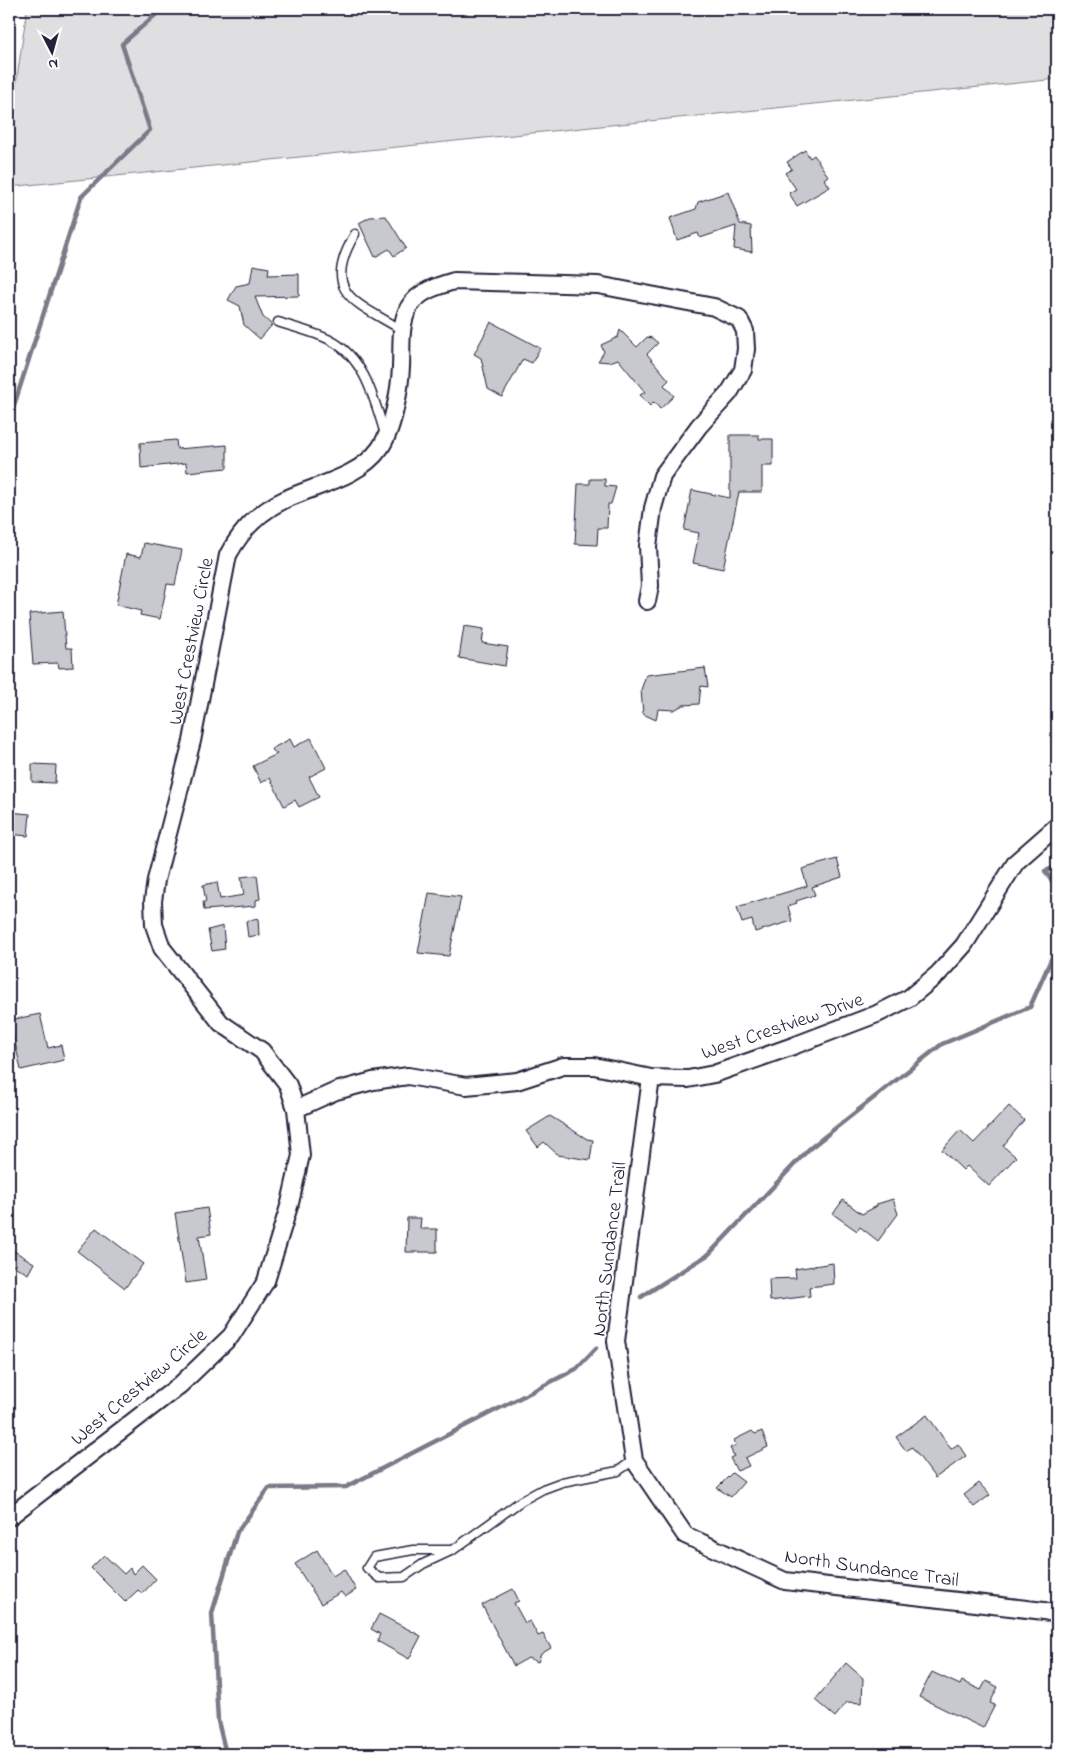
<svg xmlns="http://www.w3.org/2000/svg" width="1066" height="1763" font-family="'Indie Flower',sans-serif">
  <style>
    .green { fill: #dfdfe2; stroke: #80808e }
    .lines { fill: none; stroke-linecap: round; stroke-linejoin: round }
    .stream { stroke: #7a7a88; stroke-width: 4.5 }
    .building { fill: #c8c8cf; stroke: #22223b }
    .lane-casing { stroke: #22223b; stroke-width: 11 }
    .street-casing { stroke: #22223b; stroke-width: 20 }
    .lane { stroke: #fff; stroke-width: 8 }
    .street { stroke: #fff; stroke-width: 16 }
    .labels { text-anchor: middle; stroke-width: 4; stroke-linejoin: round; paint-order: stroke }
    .street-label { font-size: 20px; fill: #22223b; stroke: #fff }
  </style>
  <rect width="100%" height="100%" fill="#fff"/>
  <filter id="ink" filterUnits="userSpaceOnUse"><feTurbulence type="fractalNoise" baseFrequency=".02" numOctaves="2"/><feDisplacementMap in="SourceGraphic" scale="10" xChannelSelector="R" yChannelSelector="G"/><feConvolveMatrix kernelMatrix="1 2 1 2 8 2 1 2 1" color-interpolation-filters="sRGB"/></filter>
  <g filter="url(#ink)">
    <path class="green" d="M27,9h1030v70l-1048,108v-55z"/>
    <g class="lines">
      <path class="stream" d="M9,421l72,-224 69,-67 -28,-86 40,-35
        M1057,867l-12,4 12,17
        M641,1297l68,-43 100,-105 133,-105 88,-37 27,-61
        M226,1754l-8,-33 -6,-108 25,-81 32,-44 77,-1 230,-118 20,-21"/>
    </g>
    <path class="building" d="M805,150l5,8 4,-3 14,21 -4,3 6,8 -33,19 -8,-13 7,-4 -11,-16 7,-4 -5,-7z
      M728,192l12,32 11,2 1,26 -18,-3 2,-23 -36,12 -2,-5 -21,7 -7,-22 26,-9 2,-7z
      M386,216l20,32 -12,8 -5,-7 -14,8 -16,-34 11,-6z
      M253,265l16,3 -1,7 31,-1v22l-44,1 8,20 9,8 -12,14 -16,-14 -4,-19 -12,-6 8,-14 14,-3z
      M491,322l49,26 -8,15 -9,-4 -21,38 -14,-8 -7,-31 -7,-4z
      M620,330l17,17 10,-10 5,1 6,5 -11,11 22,26 -5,5 10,11 -14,13 -6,-7 -4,4 -10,-11 5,-3 -27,-33 -8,3 -12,-1 6,-9 -3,-7 17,-8z
      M730,435h29v4h14v27h-11v26h-23l-16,77 -30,-6 6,-30 -15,-3 8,-40 38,8z
      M176,440l1,9 50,-4v23l-40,4 -1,-9 -45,5 -1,-25z
      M590,479h15v7l11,1 -5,17h-3l-1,24h-9l-1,17 -22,-1 3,-60h12z
      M144,543l38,7 -7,35 -8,-1 -7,35 -20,-4 1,-4 -25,-6 10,-51 15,3z
      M63,611l3,37h6l1,19 -14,1 -1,-5 -25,1 -4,-50z
      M464,626l20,3 -2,14 26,4 -3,19 -46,-8z
      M705,668l3,19 -7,-1 -2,18 -16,1 -9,5 -16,-1 -2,11 -13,-6 -2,-24 5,-15z
      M311,738l15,30 -17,9 10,20 -20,10 -4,-7 -11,6 -14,-28 -9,5 -8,-17 24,-12 -6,-5 19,-10 4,8z
      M32,764l24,1 -1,18 -23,-1z
      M9,812l21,2 -2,22 -19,-2z
      M837,859l5,18 -30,10 3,8 -19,6 1,2 -9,3 4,15 -37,11 -3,-12 -10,3 -5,-16 70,-21 -5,-17z
      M257,875l3,24 -4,1v6l-52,4 -1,-8h3l-3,-17 14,-3 3,17 24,-4 -3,-18z
      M429,893l32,4 -12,59 -31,-3z
      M258,918l1,17 -11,2 -2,-16z
      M223,926l2,23 -13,2 -4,-21z
      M40,1014l8,34 13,-3 3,15 -43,10 -11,-50z
      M1009,1106l15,14 -21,26 13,11 -27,29 -22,-20 -4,4 -21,-20 18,-20 14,13z
      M550,1116l37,23 6,1 -3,20 -32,-5 -14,-13 -6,5 -12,-16z
      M893,1199l5,15 -20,27 -18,-14 -3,4 -24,-17 10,-14 19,14 15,-8v-2z
      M207,1208l4,26 -12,2 7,44 -20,3 -11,-70z
      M407,1218h14l-1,11h17v23h-31z
      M96,1228l47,36 -18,24 -48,-37z
      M9,1248l25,15 -6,11 -19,-11z
      M833,1263l1,21 -25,3 1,9 -40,5 -1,-22 27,-1 -1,-9z
      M927,1415l24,34 7,-5 8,12 -31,22 -23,-31 -6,4 -10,-14z
      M752,1431l3,3 7,-3 6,16 -23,11 4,8 -12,5 -7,-13 4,-2 -4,-8 6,-3 -2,-5z
      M732,1473l12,9 -13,15 -14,-9z
      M979,1483l11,12 -16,12 -10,-12z
      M317,1550l16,26 11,-7 12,21 -11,7 -4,-5 -20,12 -26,-40z
      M104,1555l20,19 6,-6 3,6 9,-9 14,14 -14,15 -4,-4 -13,12 -34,-34z
      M513,1589l6,12 -5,2 11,20 5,-2 8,15 5,-2 8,14 -10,6 -3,8 -10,-4 -14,8 -32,-61z
      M379,1614l42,22 -12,23 -32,-18 3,-7 -9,-5z
      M846,1663l17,15 -1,25 -15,-1 -12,15 -20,-17z
      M932,1672l28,13 2,-4 19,9 5,-9 12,6 -8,16 5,2 -12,23 -64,-31z"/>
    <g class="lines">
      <defs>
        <path id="lane" d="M355,234c-35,60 1,68 47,96
          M278,322c17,6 36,10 52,18 35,18 44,59 55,94
          M453,1550l-30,14 -19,13 -25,1 -12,-10 7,-11 39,-7h40l68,-49 22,-12 19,-7 56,-11 16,-11"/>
        <path id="street" d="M651,1078l-35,263 18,119 51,75 100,46 259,30 13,3
          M296,1109l40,-18 37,-10 35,-5 58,10 51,-5 46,-15h31l57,12 37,1 26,-5 79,-28 84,-32 32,-16 29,-24 26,-29 52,-83 41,-36
          M9,1517l171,-132 51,-49 35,-55 24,-78 11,-48 -5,-46 -8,-24 -26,-34 -41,-28 -59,-75 -8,-23 -1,-24 3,-21 36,-139 36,-186c13,-24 30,-43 56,-55 31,-15 75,-22 96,-52 13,-18 20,-59 21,-81 1,-19 -2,-42 8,-60 10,-16 28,-21 45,-26l144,4 116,22 25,12 6,12 1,18 -3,21 -14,23 -30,33 -37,50 -9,32 -5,38 2,40 -3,15"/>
      </defs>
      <use href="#lane" class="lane-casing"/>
      <use href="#street" class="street-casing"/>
      <use href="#lane" class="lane"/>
      <use href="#street" class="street"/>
    </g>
  </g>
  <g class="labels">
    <g class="street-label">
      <text transform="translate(190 641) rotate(-79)" y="7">West Crestview Circle</text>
      <text transform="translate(782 1025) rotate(-19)" y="7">West Crestview Drive</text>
      <text transform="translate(608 1249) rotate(-83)" y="7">North Sundance Trail</text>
      <text transform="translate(138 1386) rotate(-40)" y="7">West Crestview Circle</text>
      <text transform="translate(872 1567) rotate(8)" y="7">North Sundance Trail</text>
    </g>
  </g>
  <rect width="1066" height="1763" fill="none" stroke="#fff" stroke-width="30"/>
  <rect x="15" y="15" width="1036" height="1733" fill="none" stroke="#22223b" stroke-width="2" filter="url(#ink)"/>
  <g transform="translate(52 52) rotate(174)" stroke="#ffffff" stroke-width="4" paint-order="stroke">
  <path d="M0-4L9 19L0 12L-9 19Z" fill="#22223b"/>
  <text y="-8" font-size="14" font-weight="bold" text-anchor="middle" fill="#22223b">N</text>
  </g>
</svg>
